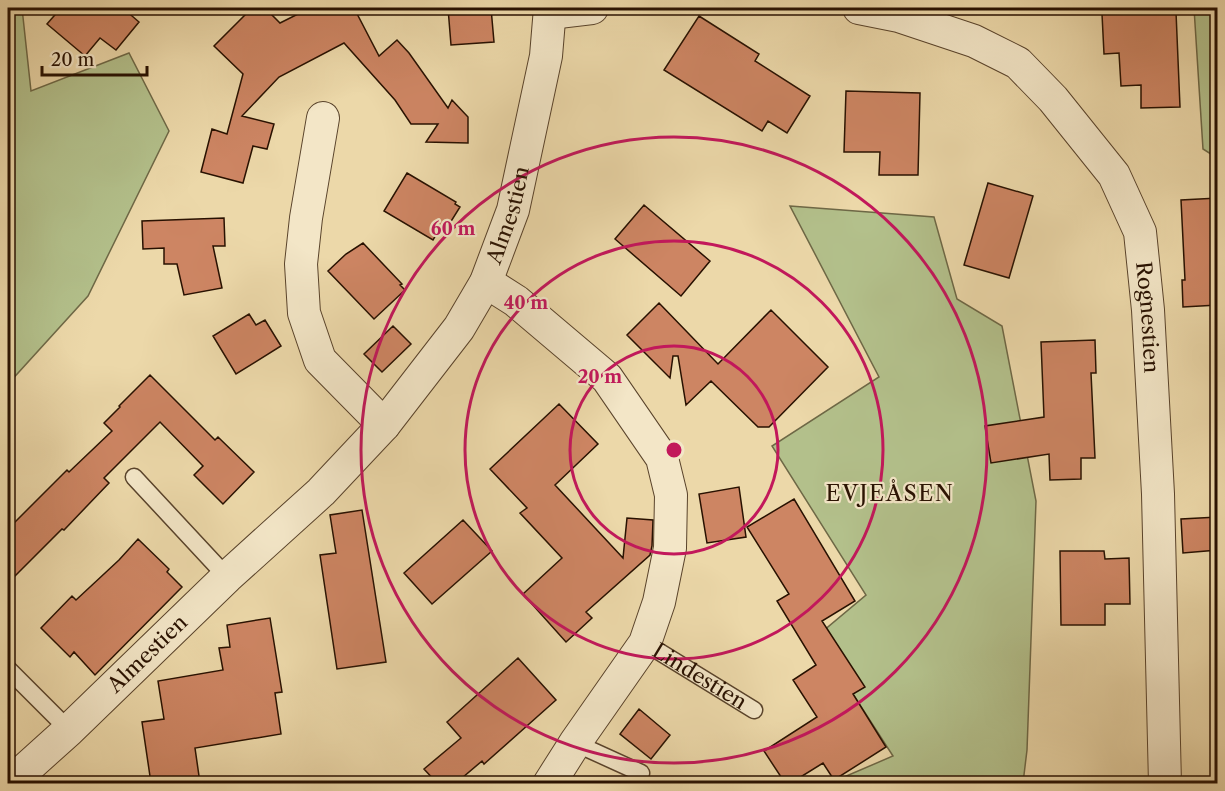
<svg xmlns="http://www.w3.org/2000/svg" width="1225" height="791" font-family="'Libre Caslon Text',serif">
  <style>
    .green { fill: #b3c08b; stroke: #6e6846; stroke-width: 1.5 }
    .building { fill: #cd8563; stroke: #281101; stroke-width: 1.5 }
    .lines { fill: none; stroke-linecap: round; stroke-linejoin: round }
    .lane-casing { stroke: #59432b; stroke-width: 19 }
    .street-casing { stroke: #59432b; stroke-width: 34 }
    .lane { stroke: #f3e6c7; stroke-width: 16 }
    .street { stroke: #f3e6c7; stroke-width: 32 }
    .ring { fill: none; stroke: #c2185b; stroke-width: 3 }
    .labels { text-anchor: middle; stroke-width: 4.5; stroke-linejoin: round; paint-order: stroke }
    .street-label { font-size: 21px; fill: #281101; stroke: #f3e6c7 }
    .neighbourhood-label { font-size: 22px; letter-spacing: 1.5px; fill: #281101; stroke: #f3e6c7 }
    .centre { fill: #c2185b; stroke: #f3e6c7; stroke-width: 3 }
    .ring-label { font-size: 18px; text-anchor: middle; font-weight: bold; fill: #c2185b; stroke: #f3e6c7; stroke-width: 4.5; stroke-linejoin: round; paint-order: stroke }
  </style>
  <rect width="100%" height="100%" fill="#ecd8a9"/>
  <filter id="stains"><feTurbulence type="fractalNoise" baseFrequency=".00333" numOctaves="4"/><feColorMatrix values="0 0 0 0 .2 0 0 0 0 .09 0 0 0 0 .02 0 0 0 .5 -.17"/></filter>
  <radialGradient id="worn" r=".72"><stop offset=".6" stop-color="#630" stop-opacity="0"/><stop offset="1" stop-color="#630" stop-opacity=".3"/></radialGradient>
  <path class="green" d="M8,8h14l9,83 98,-38 40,78 -81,165 -80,88z
    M1194,8h23v150l-14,-9z
    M790,206l144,11 23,82 45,27 34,175 -9,249 -4,33h-193l63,-27 -77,-119 50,-42 -94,-149 107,-69z"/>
  <path class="building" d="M61,8h64l-1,1 15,13 -23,28 -16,-12 -15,18 -38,-32z
    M252,8h13l15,15 30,-15h44l25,48 18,-16 12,13 39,55 4,-8 16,17v26l-42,-1 12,-18h-27l-16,-24 -51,-57 -65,34 -37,39 32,8 -7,25 -14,-3 -10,37 -42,-11 11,-43 15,5 16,-60 -29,-28z
    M448,8h43l3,34 -43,3z
    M1176,12l4,95 -39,1v-23l-20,1 -2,-33 -15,1 -2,-40z
    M699,16l60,38 -4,7 55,35 -23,37 -19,-12 -6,10 -98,-61z
    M846,91l74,2 -2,82h-39l1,-23h-36z
    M407,173l49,29 -1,2 5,3 -15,24 -5,-3 -7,12 -49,-29z
    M988,183l45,13 -24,82 -45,-13z
    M1218,198v107l-35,2 -1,-27h3l-4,-80z
    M644,205l66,56 -29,35 -66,-57z
    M224,218l1,28h-12l9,42 -38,7 -7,-31h-13v-16l-21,1 -1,-28z
    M363,243l39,41 -2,1 5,5 -31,29 -46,-48 18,-17z
    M659,303l59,61 53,-54 57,57 -59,60h-11l-47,-46 -25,24 -8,-49h-5l-3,22 -43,-43z
    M249,314l7,11 9,-5 16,26 -45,28 -23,-38z
    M393,326l18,18 -29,28 -18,-18z
    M1095,340l1,33h-5l4,85h-14v21l-31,1 -1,-26 -58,9 -6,-37 59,-9 -3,-75z
    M150,375l65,65 3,-3 36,35 -31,32 -29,-29 9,-9 -43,-44 -56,56 5,5 -45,47 -2,-1 -54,54v-54l59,-59 2,2 43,-41 -8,-8 16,-16 -1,-1z
    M559,404l39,40 -43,41 68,73 4,-40 26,2 -1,26 -2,9 -64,57 6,6 -26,24 -43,-48 39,-36 -42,-45 7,-5 -37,-39z
    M739,487l7,50 -39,6 -8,-49z
    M794,499l61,102 -33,20 43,66 -12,7 33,53 -52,33 -11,-17 -32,20h-6l-21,-32 53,-34 -24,-37 23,-15 -39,-64 12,-7 -42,-67z
    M362,510l24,152 -49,7 -17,-114 16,-2 -6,-38z
    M1218,517v33l-35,3 -2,-34z
    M463,520l29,31 -60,53 -28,-31z
    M138,539l31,30 -2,3 15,15 -87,88 -21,-23 -4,5 -29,-29 31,-32 4,4 43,-40z
    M1060,551h44l1,8 24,-1 1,46h-25v21h-44z
    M270,618l12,74 -7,1 6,41 -86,14 5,35h-49l-9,-61 22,-3 -6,-38 65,-11 -4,-22 11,-1 -3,-22z
    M518,658l38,42 -72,64 -2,-3 -26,22h-19l-13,-14 37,-31 -14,-16z
    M639,709l31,26 -19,24 -31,-25z"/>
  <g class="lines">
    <defs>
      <g id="lane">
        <path d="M134,477l93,100"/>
        <path id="s1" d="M645,643l109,67"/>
        <path d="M8,669l61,61"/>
        <path d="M575,743l66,30"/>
      </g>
      <g id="street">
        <path id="s2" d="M859,8l40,8 75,25 44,22 35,36 61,76 26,57 8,78 10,184 7,290"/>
        <path d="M550,13l42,-5"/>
        <path d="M323,118l-17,100 -5,46 3,49 16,47 64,65"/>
        <path d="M486,282l30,19 91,77 55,80 9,37 -1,53 -11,54 -14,41 -70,100 -26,41"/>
        <path id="s3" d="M9,784l60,-54 158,-153 94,-85 63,-67 75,-97 27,-46 27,-72 33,-154 4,-48"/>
      </g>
    </defs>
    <use href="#lane" class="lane-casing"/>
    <use href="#street" class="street-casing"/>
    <use href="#lane" class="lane"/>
    <use href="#street" class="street"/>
  </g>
  <g class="ring">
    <circle cx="674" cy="450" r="104"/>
    <circle cx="674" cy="450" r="209"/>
    <circle cx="674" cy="450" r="313"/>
  </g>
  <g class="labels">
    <g class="street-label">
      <text dy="7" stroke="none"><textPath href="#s3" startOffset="766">Almestien</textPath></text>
      <text dy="7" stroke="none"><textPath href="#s2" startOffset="465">Rognestien</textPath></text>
      <text dy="7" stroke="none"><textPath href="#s3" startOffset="190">Almestien</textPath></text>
      <text dy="7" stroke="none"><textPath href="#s1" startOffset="64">Lindestien</textPath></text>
    </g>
    <g class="neighbourhood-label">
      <text x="890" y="501">EVJEÅSEN</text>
    </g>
  </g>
  <circle cx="674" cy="450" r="9" class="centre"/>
  <g class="ring-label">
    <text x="453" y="235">60 m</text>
    <text x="526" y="309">40 m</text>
    <text x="600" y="383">20 m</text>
  </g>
  <rect width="1225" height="791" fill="none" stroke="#ecd8a9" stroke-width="30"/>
  <rect x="9" y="9" width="1207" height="773" fill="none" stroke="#281101" stroke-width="3"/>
  <rect x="15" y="15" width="1195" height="761" fill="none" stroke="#281101" stroke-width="1.5"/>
  <path d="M42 66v9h105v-9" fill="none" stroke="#281101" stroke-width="3"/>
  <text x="51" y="66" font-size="18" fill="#281101" stroke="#f3e6c7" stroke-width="4.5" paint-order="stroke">20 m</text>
  <rect width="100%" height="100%" filter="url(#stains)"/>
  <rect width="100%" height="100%" fill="url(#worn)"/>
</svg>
